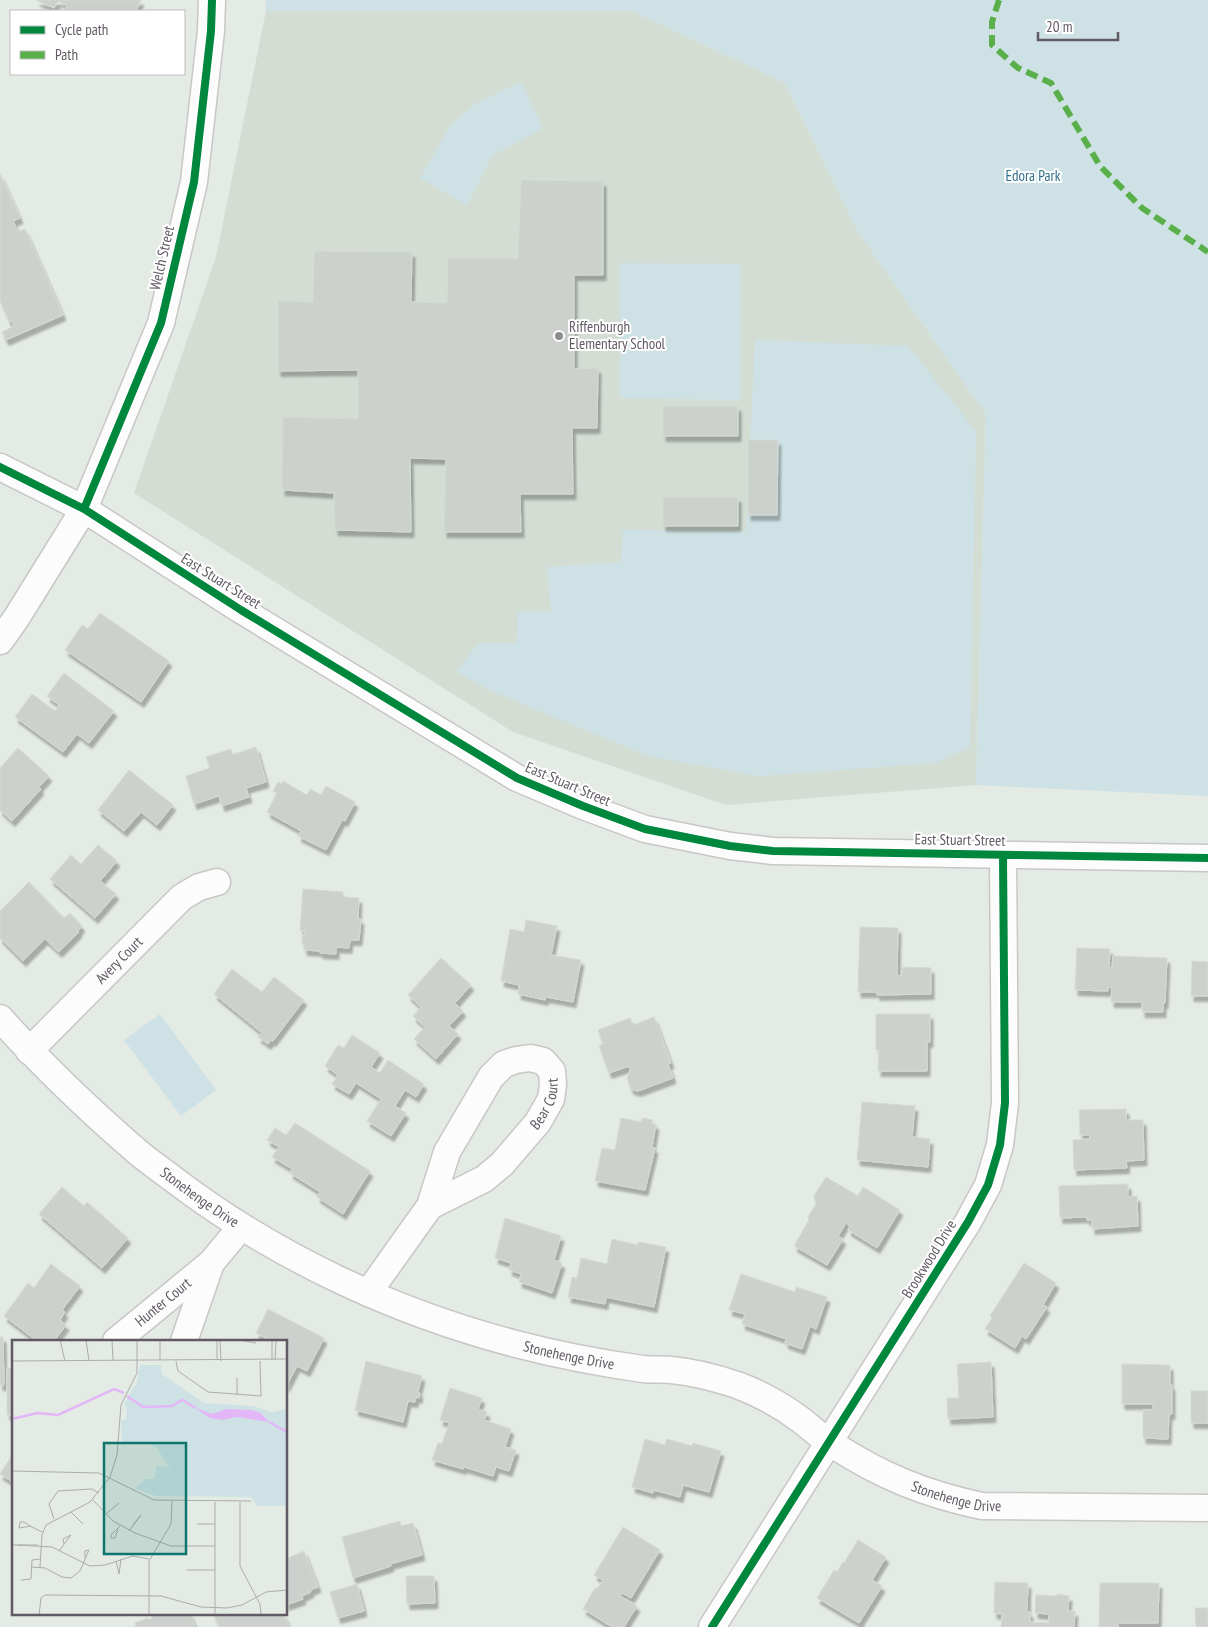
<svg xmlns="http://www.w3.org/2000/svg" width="1208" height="1627" font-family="'PT Sans Narrow',sans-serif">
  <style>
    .education { fill: #d3ddd4 }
    .green { fill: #cee2e6 }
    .building { fill: #cdd1cd; stroke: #d4dad3; filter: url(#shadow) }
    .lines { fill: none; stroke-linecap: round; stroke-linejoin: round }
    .street-casing { stroke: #c8c7c8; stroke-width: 29 }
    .street { stroke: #fbfcfb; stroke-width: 26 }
    .quiet { stroke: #59af4a; stroke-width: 6; stroke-dasharray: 12 6; stroke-linecap: butt }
    .cycleway-casing { stroke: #fff; stroke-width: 11 }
    .cycleway { stroke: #00873e; stroke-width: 8 }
    .poi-dot { fill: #8f8c90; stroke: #fff; stroke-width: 2 }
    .labels { text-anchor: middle; stroke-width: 4; stroke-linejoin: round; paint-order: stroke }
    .park-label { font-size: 15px; fill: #316e8a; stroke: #fff }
    .street-label { font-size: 15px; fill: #615963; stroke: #fff }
    .poi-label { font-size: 15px; fill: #615963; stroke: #fff; text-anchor: start }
    .inset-river { fill: none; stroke: #e3b6f7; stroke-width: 2.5 }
    .inset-road { fill: none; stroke: #acacac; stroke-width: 1 }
    .view { fill: #0f766e; fill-opacity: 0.15; stroke: #0f766e; stroke-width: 2.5 }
    .inset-edge { fill: none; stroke: #615963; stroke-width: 2.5 }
  </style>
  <defs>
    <filter id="shadow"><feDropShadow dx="3" dy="5.5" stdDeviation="1" flood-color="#0004"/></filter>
  </defs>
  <rect width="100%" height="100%" fill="#e4eae4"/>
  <path class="education" d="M266,11h366l153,72 73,149 128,182 -10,371 -250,20 -213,-73 -379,-239 82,-236z"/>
  <path class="green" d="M266,0h942v796l-232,-11 10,-371 -128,-182 -73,-149 -153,-72h-366z
    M521,82l22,46 -51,28 -25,49 -47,-27 31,-53 26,-22z
    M620,263l120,1v136l-120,-2z
    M755,340l153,6 68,85 -6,316 -34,16 -177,13 -111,-20 -159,-66 -33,-19 23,-28h38l1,-31h33l-4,-45 74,-5 2,-32 123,1z
    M160,1014l56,76 -35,26 -57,-76z"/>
  <path class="building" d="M36,0h105l-5,11h-71l2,-6 -9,-4 -4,7z
    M0,174l20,44 -7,3 5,11 7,-3 38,86 -57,25 -4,-8 12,-6 -2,-5 -2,2 -10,-22z
    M521,180l82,1v94h-29v94l24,-1 -1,60h-25l1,66h-53l1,38h-77l2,-73 -36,-1 1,74 -76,-2 -1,-37 -52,-3 1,-73 75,2v-49l-80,1v-70l35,1 1,-51 98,1 -1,50 36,1 1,-45 70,1z
    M663,406h75v30h-75z
    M748,440h30l-1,75h-29z
    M663,497h75v29h-75z
    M100,613l69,48 -28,41 -76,-52 17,-25 6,4z
    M64,673l50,38 -25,32 -12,-9 -14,18 -48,-35 17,-23 23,17 4,-6 -12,-9z
    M256,747l10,35 -20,6 3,9 -27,9 -3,-10 -25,8 -8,-28 24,-8 -4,-11 25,-8 1,6z
    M18,748l31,28 -10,11 2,2 -29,32 -12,-11v-42z
    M129,770l44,35 -16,20 -16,-13 -17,19 -26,-21z
    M283,781l24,14 3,-6 11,6 5,-9 29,16 -10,19 -3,-1 -16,30 -28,-14 3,-5 -34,-19 10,-19 -4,-2 5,-9 4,2z
    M98,845l19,16 -17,20 16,13 -21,24 -45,-39 21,-24 10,9z
    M29,882l35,36 6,-5 12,13 -4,5 1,1 -20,20 -14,-13 -22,22 -23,-23v-27z
    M303,889l40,3v5l16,1 -1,21h3l-2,21h-9l-1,8 -13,-1v7l-16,-1v-2l-16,-1v-6h-2v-9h3v-4h-5z
    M526,920l31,6 -6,29 30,5 -8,42 -27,-5 -1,3 -27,-6 1,-9 -18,-4 9,-52 14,3z
    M860,927l38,1 -1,48h5l1,-9 28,1v26l-54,1v-3h-19z
    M1077,948l33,1 -1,19h3l1,-12 54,2 -2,45h-2v9h-21v-10h-31l1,-14 -4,-1v4l-33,-1z
    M441,958l30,27 -16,18 8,8 -14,15 9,8 -22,25 -22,-20 11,-12 -12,-11 8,-9 -13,-12z
    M1192,961l16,1v34h-17z
    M232,969l30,23 12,-15 30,23 -31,41 -2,-1 -3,4 -10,-7 4,-4 -48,-39z
    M876,1014h54v28h-3v29h-49l1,-21h-3z
    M654,1017l17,46 -3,1 5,14 -35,13 -7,-2 -4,-11 3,-7 -1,-5 -20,7 -10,-27 4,-2 -5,-14 32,-12 3,7z
    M352,1035l28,18 -9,14 9,6 8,-13 36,24 -8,13 -11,-7 -10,16 11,7 -15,23 -24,-15 14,-22 -25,-16 -7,11 -17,-10 6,-9 -13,-9 13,-21 6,3z
    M862,1102l53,4 -3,31 18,2 -2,28 -71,-7z
    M1126,1109v11h17l1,40 -18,1 1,7 -53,2 -1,-30 17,-1v-4h-10l-1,-25z
    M621,1118l20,4 1,-4 11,2 -1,4h4l-4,23 3,1 -10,42 -50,-9 7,-33 13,2z
    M295,1123l75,48 -27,43 -26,-17 3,-5 -30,-19 2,-4 -20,-12 7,-10 -12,-7 8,-12 11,7z
    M826,1177l32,19 5,-9 37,23 -23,38 -29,-18 2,-4 -4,-3 -8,13 5,3 -16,26 -33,-19 15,-26 -1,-3 8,-13 -2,-8z
    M1128,1184v13l9,-1 1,30 -46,3v-9h-5v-3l-27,1 -1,-32z
    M62,1187l22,19 3,-4 41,36 -26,30 -63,-54z
    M505,1218l56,18 -7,24 8,3 -10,30 -33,-11 2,-8 -12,-4 2,-7 -16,-5z
    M612,1239l26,6v-3l28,5 -12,60 -48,-10 -1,7 -37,-7 4,-20 5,1 4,-20 26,6z
    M1024,1263l32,20 -13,22 4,2 -21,32 -4,-3 -7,12 -30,-19 7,-11 -2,-2z
    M51,1264l29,22 -18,24 3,2 -5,8 6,5 -12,16h-17l-33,-25 24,-33 6,5z
    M741,1274l54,18 1,-5 31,10 -11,32 -6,-3 -8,23 -17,-6 1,-4 -44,-15 3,-10 -16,-4z
    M268,1309l56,29 -17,33 -10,-5 -11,21v-46h-16l-14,-8z
    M0,1337h3l1,48h-4z
    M366,1361l56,15 -4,16 2,1 -1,5 -3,-1 -1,5 -7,-1 -5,21 -48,-12z
    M991,1362l2,55 -45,2 -1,-21h12l-2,-34z
    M1122,1364l48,1v20h2v29h-3l-1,25 -25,-1v-28h10v-6h-31z
    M7,1368l7,1v46h-7z
    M450,1388l32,10 -4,11 9,3 -3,8 27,9 -6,18 11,3 -7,21 -13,-4 -3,9 -29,-9 -1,2 -31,-9 6,-17 4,1 7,-21 -9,-3z
    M1191,1391h17v32h-17z
    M645,1439l20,6 2,-6 25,7 1,-3 28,8 -12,41 -26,-7 -3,12 -27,-7v3l-21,-6z
    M14,1452v31l-14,-9z
    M400,1521l1,5 12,-3 9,32 -32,9 1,2 -38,12 -11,-41z
    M623,1527l37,23 -29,48 -9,-5 -2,3 17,10 -13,21h-12l-29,-18 12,-21 2,1 6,-9 -9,-5z
    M858,1540l28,17 -14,23 10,6 -23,37 -42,-25 17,-28 3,2 6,-10 1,1z
    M304,1551l14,36 -8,3 1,2 -9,4 1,3 -17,6v-46z
    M406,1576h28l1,27 -28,1z
    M995,1582l33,1 -1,29h3v10l19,1v-9l-14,-1 1,-18 21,1v-2l12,2 -1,15h7l-1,16h-73l1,-13 -8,-1z
    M1100,1583h59l-1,40h-40v4h-19z
    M357,1584l7,27 -26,7 -8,-26z
    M1195,1608h13v19h-12z
    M154,1613h36l5,14h-62l3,-1 -1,-3 13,-5 1,2 2,-1z
    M213,1613h70l6,14h-70z"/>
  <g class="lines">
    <defs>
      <g id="street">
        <path d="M0,467l84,42 157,101 276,168 66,28 62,23 85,17 43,5 435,7"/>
        <path d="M0,641l17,-24 67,-108 77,-186 33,-141 17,-151 1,-31"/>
        <path id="s1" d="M0,1018c41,46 87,90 133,130 12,11 27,21 40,31 101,77 220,133 343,165 42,11 84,19 127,25 9,1 19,0 28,1 23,2 45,8 66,15 22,8 45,21 64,35 10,8 20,17 31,24 49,32 93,50 150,62l226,2"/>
        <path id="s2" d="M29,1051l153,-154 17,-10 18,-5"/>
        <path id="s3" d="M368,1293l62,-87 54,-27 18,-15 36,-42 13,-23 2,-14 -1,-14 -9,-10 -13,-3 -14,2 -12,4 -13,13 -44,75 -17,54"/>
        <path id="s4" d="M116,1341l95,-78 30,-36"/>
        <path d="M184,1341l27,-78"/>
        <path d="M712,1627l256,-405 20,-37 12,-40 5,-42 -2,-248"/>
      </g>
    </defs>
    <use href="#street" class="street-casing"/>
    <use href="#street" class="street"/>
    <path class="quiet" d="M999,0l-7,22v23l26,23 33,15 49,83 42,42 66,44"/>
    <defs>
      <path id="cycleway" d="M0,467l84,42 157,101 276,168 66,28 62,23 85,17 43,5 435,7
        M84,509l77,-186 33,-141 17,-151 1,-31
        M712,1627l256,-405 20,-37 12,-40 5,-42 -2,-248"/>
    </defs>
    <use href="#cycleway" class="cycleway-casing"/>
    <use href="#cycleway" class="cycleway"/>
  </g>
  <circle class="poi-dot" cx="559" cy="336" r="5"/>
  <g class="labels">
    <g class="park-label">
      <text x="1033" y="181">Edora Park</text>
    </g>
    <g class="street-label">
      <text transform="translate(162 258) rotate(-77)" y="5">Welch Street</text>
      <text transform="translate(221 581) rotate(32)" y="5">East Stuart Street</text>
      <text transform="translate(568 784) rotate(23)" y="5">East Stuart Street</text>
      <text transform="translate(960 840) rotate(1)" y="5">East Stuart Street</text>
      <text dy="5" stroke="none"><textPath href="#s2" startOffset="128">Avery Court</textPath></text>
      <text dy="5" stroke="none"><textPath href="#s3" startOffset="266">Bear Court</textPath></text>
      <text dy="5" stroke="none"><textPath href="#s1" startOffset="269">Stonehenge Drive</textPath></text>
      <text transform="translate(929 1259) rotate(-58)" y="5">Brookwood Drive</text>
      <text dy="5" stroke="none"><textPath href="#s4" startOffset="61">Hunter Court</textPath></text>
      <text dy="5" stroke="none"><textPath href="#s1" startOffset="674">Stonehenge Drive</textPath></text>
      <text dy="5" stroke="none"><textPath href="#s1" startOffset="1094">Stonehenge Drive</textPath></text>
    </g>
    <g class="poi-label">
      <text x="569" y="332">Riffenburgh<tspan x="569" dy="17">Elementary School</tspan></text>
    </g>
  </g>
  <g transform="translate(12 1340)">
    <rect width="275" height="275" fill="#e4eae4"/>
    <path d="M128,25h21l1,9 42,29 49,3 19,6 15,-3v97h-30l-5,-9 -96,-1 -21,-8 11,-9h9l1,-13h10l5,5 -14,-23 -10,-5h-25l-1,-23h5l1,-13 -3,-3 13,-22z" fill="#cee2e6"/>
    <path d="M183,68l18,6 13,-5 26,1 9,3 8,9 -32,-5 -15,3 -12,-2z" fill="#e3b6f7"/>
    <path class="inset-river" d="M115,56l16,11 29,-1 10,-6 14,8M0,79l25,-6 21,2 56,-26 10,4M257,82l18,10"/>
    <path class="inset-road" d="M48,0l5,21M74,0l3,21M100,0l1,21M205,0v20M208,0l1,21M227,0l17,3M148,20v-20M260,20v-20M263,20l1,-20M0,21l275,-2M164,21l2,10 30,21 53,4 -1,-35M225,38v17M0,131l87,2 55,27 97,1M81,160l20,21 22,12 36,13h44M228,162v64l20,38 1,11M59,172l12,12M94,174l13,-11M42,179l-5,-15 9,-13 34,-2 7,4M185,184h18M19,186l-12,2 1,-6h4l6,4 12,6M106,189l-3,9h-4v-3l9,-9M117,191l12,-16 -8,10M0,205h26M5,205l35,2 38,19 15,-1 28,-9 16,3M47,211l12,-16 -8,4 1,5M104,221l3,13 2,-15M20,227l13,1 17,9 9,1 9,-7 9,-21 -4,1v7M28,227l2,-32 4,-10 44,-23 20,-25 7,-22 4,-50 16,-32v-33M175,230h28M9,240l10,-1 1,-19 8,-1M27,275l2,-17 4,-3 116,1 40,11 26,1 15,-3 24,-13 21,-2M137,275v-54l22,-37 1,-23M203,275v-113"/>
    <path class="view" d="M92,103h82v111h-82z"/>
    <rect width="275" height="275" class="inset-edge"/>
  </g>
  <rect x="10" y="10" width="175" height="65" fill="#ffffff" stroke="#c0bdc1"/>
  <rect x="20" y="26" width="25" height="8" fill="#00873e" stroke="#c0bdc1"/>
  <text x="55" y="35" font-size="15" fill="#615963">Cycle path</text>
  <rect x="20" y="51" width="25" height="8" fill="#59af4a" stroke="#c0bdc1"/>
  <text x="55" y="60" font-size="15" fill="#615963">Path</text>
  <path d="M1038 32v8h80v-8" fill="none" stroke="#615963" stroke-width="2.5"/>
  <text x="1046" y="32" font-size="15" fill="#615963" stroke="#ffffff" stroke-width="4" paint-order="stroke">20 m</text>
</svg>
